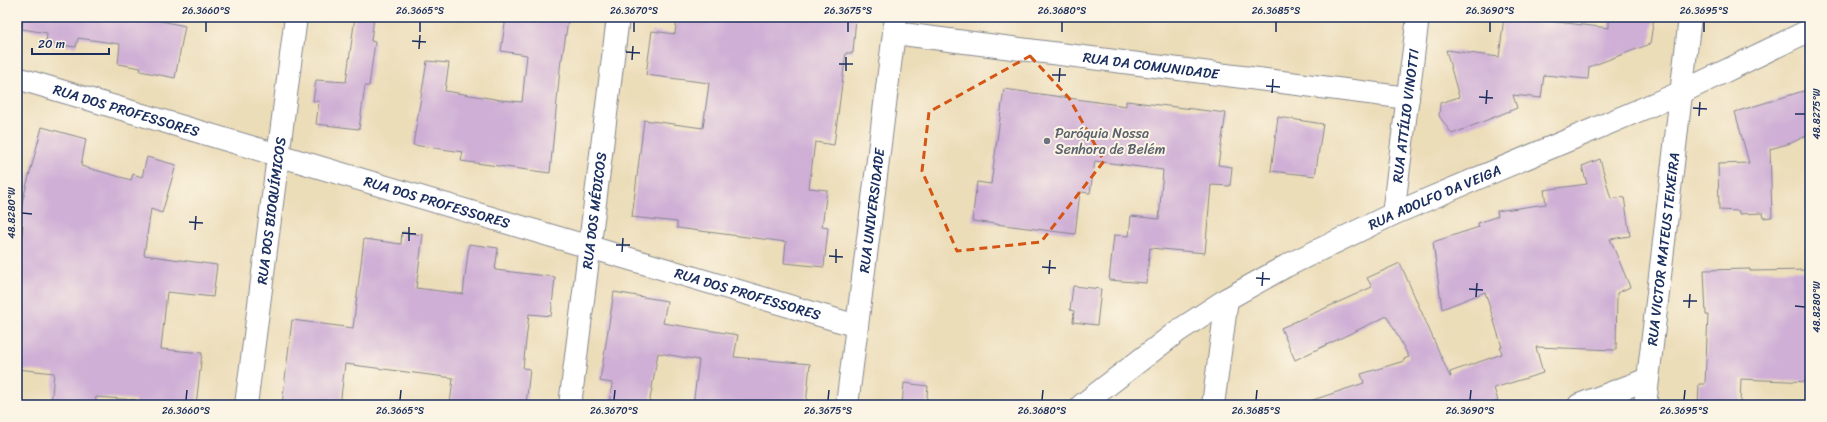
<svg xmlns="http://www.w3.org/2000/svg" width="1827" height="422" font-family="Sriracha,sans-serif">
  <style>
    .building { fill: #cfafd6 }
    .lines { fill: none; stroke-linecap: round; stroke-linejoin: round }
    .minor-casing { stroke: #84868c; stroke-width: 24 }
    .minor { stroke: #fff; stroke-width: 22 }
    .marked { fill: none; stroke: #d45514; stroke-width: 3; stroke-dasharray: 8 5; stroke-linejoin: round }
    .ticks { fill: none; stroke: #1b2f5e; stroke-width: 1.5 }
    .worship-dot { fill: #6b7280; stroke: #fcf5e5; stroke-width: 1.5 }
    .labels { text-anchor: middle; stroke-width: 4; stroke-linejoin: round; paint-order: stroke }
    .street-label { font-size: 14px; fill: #1b2f5e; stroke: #fcf5e5 }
    .worship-label { font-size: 14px; fill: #5b616d; stroke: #fcf5e5; text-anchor: start }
    .neatline { fill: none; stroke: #1b2f5e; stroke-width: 1.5 }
    .ticks-label { font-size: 10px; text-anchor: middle; fill: #1b2f5e }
  </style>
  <rect width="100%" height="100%" fill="#fcf5e5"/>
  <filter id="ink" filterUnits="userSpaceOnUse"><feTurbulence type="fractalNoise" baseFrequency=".025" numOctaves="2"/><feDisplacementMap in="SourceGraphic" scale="8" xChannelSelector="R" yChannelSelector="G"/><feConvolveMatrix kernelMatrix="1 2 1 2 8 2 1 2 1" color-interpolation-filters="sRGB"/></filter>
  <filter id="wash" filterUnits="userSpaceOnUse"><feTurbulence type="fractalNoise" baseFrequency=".012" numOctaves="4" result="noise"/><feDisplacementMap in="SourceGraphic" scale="16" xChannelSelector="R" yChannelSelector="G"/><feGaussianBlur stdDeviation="0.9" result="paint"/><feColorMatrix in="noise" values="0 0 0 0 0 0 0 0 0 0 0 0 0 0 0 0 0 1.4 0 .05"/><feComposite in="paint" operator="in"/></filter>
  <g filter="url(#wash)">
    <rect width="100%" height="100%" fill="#ecddb9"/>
    <g id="blocks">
      <path class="building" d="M23,17h129v2l33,7 -10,52 -35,-7 1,-3 -23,-4 2,-20 -42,-6 -2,9 -30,-4 1,-10 -25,-4z
        M355,17h19l-3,24 4,1 -6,44h-4l-6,43 -43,-5 3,-23h-6l3,-21 30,2z
        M506,17h33l29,4 -6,38h-1l-11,114 -89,-12 2,-9 -50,-7 14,-84 22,2 -4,28 56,9 21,2 5,-47 -26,-4z
        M677,17h179l-3,36h-7l-12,92 -19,-3 -6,46 18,2 -5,37 6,1 -4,39 -40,-4 2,-21 -109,-14v-6l-45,-5 12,-97 59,8 6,-45 -63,-8 6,-44 23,3z
        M1504,17h46l-1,4 60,7v-11h45l-4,27 -61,23 -1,12 -44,-4 -3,23 -28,-3 4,13 -65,26 -13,-18 1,-13 19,-6 -13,-47 53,7z
        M1004,89l122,17v-5l100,12 -8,52 14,2 -2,19 -19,-1 -6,68 -55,-5 -4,35 -37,-3 5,-45 15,1 2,-20 28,3 4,-49 -68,-9 -5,32 -10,-1 -5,42 -103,-13 5,-39 14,2z
        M1810,89v45l-19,9 -21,6 2,68 -8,1 -1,-5 -24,1v-3l-20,-1 -1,-46 31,-1 -14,-51z
        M1278,117l45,7 -8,52 -44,-5z
        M42,127l44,12 -5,27 50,14 2,-6 9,3 5,-20 29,8 -14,48 -11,-4 -7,46 73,10 -4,32 -46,-5 -6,57 41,4 -6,52h-61l1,-5 -40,-3 -1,8h-44l3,-32 -37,-4v-70l3,-24h-2l5,-50h-4l4,-26z
        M1600,159l11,40 13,-2 6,39 -20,3 20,48 -13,6 -1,57 -80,-3 7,26 -49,15 4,13 -13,4h-174l-1,-4 54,-18 -3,-9 43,-13v-2l5,-2 -22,-41 -92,44 -14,-32 91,-41 -5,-9 33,-15 50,114h1l-1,-5 52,-18 -2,-7h2l-17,-55 -43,17 -9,-67 46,-15 -1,-4 20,-7 -1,-5 49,-7 -2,-14 43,-6 -5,-18z
        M402,232l21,3 -7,53 47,6 6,-50 29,4 -3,22 60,7 -4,39 -22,-2 -6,54 7,1 -4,36h-76l3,-27 -108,-14 -5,41h-58l10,-85 61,8 11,-89 37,5z
        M1750,269v2l60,-1v112l-69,-3 -1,26h-42l1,-21h6l3,-69h-2l-2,-45z
        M1073,286l28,3 -4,36 -24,-3 1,-11 -4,-1z
        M614,292l53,9 -4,22 75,12 -4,22 76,7 -4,41h-113l6,-45 -41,-7 -9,52h-40l3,-22 -12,-2z
        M904,383l24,3 -2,19h-24z"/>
    </g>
  </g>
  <g filter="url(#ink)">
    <use href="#blocks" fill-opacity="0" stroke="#84868c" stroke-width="1"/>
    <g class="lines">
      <defs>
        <g id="minor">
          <path id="s1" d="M894,33l514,65"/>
          <path id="s2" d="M17,78l840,248"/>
          <path id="s3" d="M1393,214l25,-197"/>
          <path id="s4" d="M246,405l50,-388"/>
          <path id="s5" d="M570,405l48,-388"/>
          <path id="s6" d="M847,405l49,-388"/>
          <path id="s7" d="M1082,405l96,-74 49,-32 59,-33 107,-52 287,-121 130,-63"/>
          <path d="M1213,405l14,-106"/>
          <path d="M1579,405l69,-26"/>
          <path id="s8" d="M1645,405l45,-388"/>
        </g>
      </defs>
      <use href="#minor" class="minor-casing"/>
      <use href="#minor" class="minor"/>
    </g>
  </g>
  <path class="marked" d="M1030,56l39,42 35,63 -63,81 -84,9 -35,-80 7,-59z"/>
  <path class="ticks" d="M206,32v-10M420,32v-10M634,32v-10M848,32v-10M1062,32v-10M1276,32v-10M1490,32v-10M1704,32v-10M412,41l14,1M419,49l1,-14M626,52l14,1M632,60l1,-14M839,64h14M846,71v-14M1052,75h14M1059,82l1,-14M1266,86l14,1M1272,93l1,-14M1479,97l14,1M1486,104l1,-14M1693,108l14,1M1795,114h10M1699,116l1,-14M22,213l10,1M189,222l14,1M195,230l1,-14M402,233l14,1M409,241v-14M616,245h14M622,252l1,-14M829,256l14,1M836,263v-14M1042,267l14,1M1049,274l1,-14M1256,278l14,1M1262,286l1,-14M1469,289l14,1M1476,297l1,-14M1683,301h14M1795,306l10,1M1689,308l1,-14M186,400l1,-10M400,400l1,-10M614,400l1,-10M828,400l1,-10M1042,400l1,-10M1256,400l1,-10M1470,400l1,-10M1684,400l1,-10"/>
  <circle class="worship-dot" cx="1047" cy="141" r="4"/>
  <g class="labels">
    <g class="street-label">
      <text dy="5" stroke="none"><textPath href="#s1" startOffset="259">RUA DA COMUNIDADE</textPath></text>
      <text dy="5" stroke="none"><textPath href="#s2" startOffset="114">RUA DOS PROFESSORES</textPath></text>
      <text dy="5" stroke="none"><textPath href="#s3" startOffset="99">RUA ATTÍLIO VINOTTI</textPath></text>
      <text dy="5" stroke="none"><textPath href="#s7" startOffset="411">RUA ADOLFO DA VEIGA</textPath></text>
      <text dy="5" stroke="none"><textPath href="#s2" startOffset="438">RUA DOS PROFESSORES</textPath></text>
      <text dy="5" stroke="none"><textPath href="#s4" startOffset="196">RUA DOS BIOQUÍMICOS</textPath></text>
      <text dy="5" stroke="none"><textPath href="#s5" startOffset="196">RUA DOS MÉDICOS</textPath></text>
      <text dy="5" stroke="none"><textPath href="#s6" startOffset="196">RUA UNIVERSIDADE</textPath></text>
      <text dy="5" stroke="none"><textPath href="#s8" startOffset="157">RUA VICTOR MATEUS TEIXEIRA</textPath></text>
      <text dy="5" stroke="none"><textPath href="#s2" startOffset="762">RUA DOS PROFESSORES</textPath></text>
    </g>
    <g class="worship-label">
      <text x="1055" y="138">Paróquia Nossa<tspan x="1055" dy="16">Senhora de Belém</tspan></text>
    </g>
  </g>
  <rect width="1827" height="422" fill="none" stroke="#fcf5e5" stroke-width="44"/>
  <path d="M32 48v6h77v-6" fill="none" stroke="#1b2f5e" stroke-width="2"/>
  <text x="38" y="48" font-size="12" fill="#1b2f5e" stroke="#fcf5e5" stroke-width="3" paint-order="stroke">20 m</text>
  <rect x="22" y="22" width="1783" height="378" class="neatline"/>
  <g class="ticks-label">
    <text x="206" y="14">26.3660°S</text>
    <text x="420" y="14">26.3665°S</text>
    <text x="634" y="14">26.3670°S</text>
    <text x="848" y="14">26.3675°S</text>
    <text x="1062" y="14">26.3680°S</text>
    <text x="1276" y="14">26.3685°S</text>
    <text x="1490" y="14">26.3690°S</text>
    <text x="1704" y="14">26.3695°S</text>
    <text transform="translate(1816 114) rotate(-90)" y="4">48.8275°W</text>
    <text transform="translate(11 213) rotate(-90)" y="4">48.8280°W</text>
    <text transform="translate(1816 307) rotate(-90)" y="4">48.8280°W</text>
    <text x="186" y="414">26.3660°S</text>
    <text x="400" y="414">26.3665°S</text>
    <text x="614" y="414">26.3670°S</text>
    <text x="828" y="414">26.3675°S</text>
    <text x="1042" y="414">26.3680°S</text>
    <text x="1256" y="414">26.3685°S</text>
    <text x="1470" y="414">26.3690°S</text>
    <text x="1684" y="414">26.3695°S</text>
  </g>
</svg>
